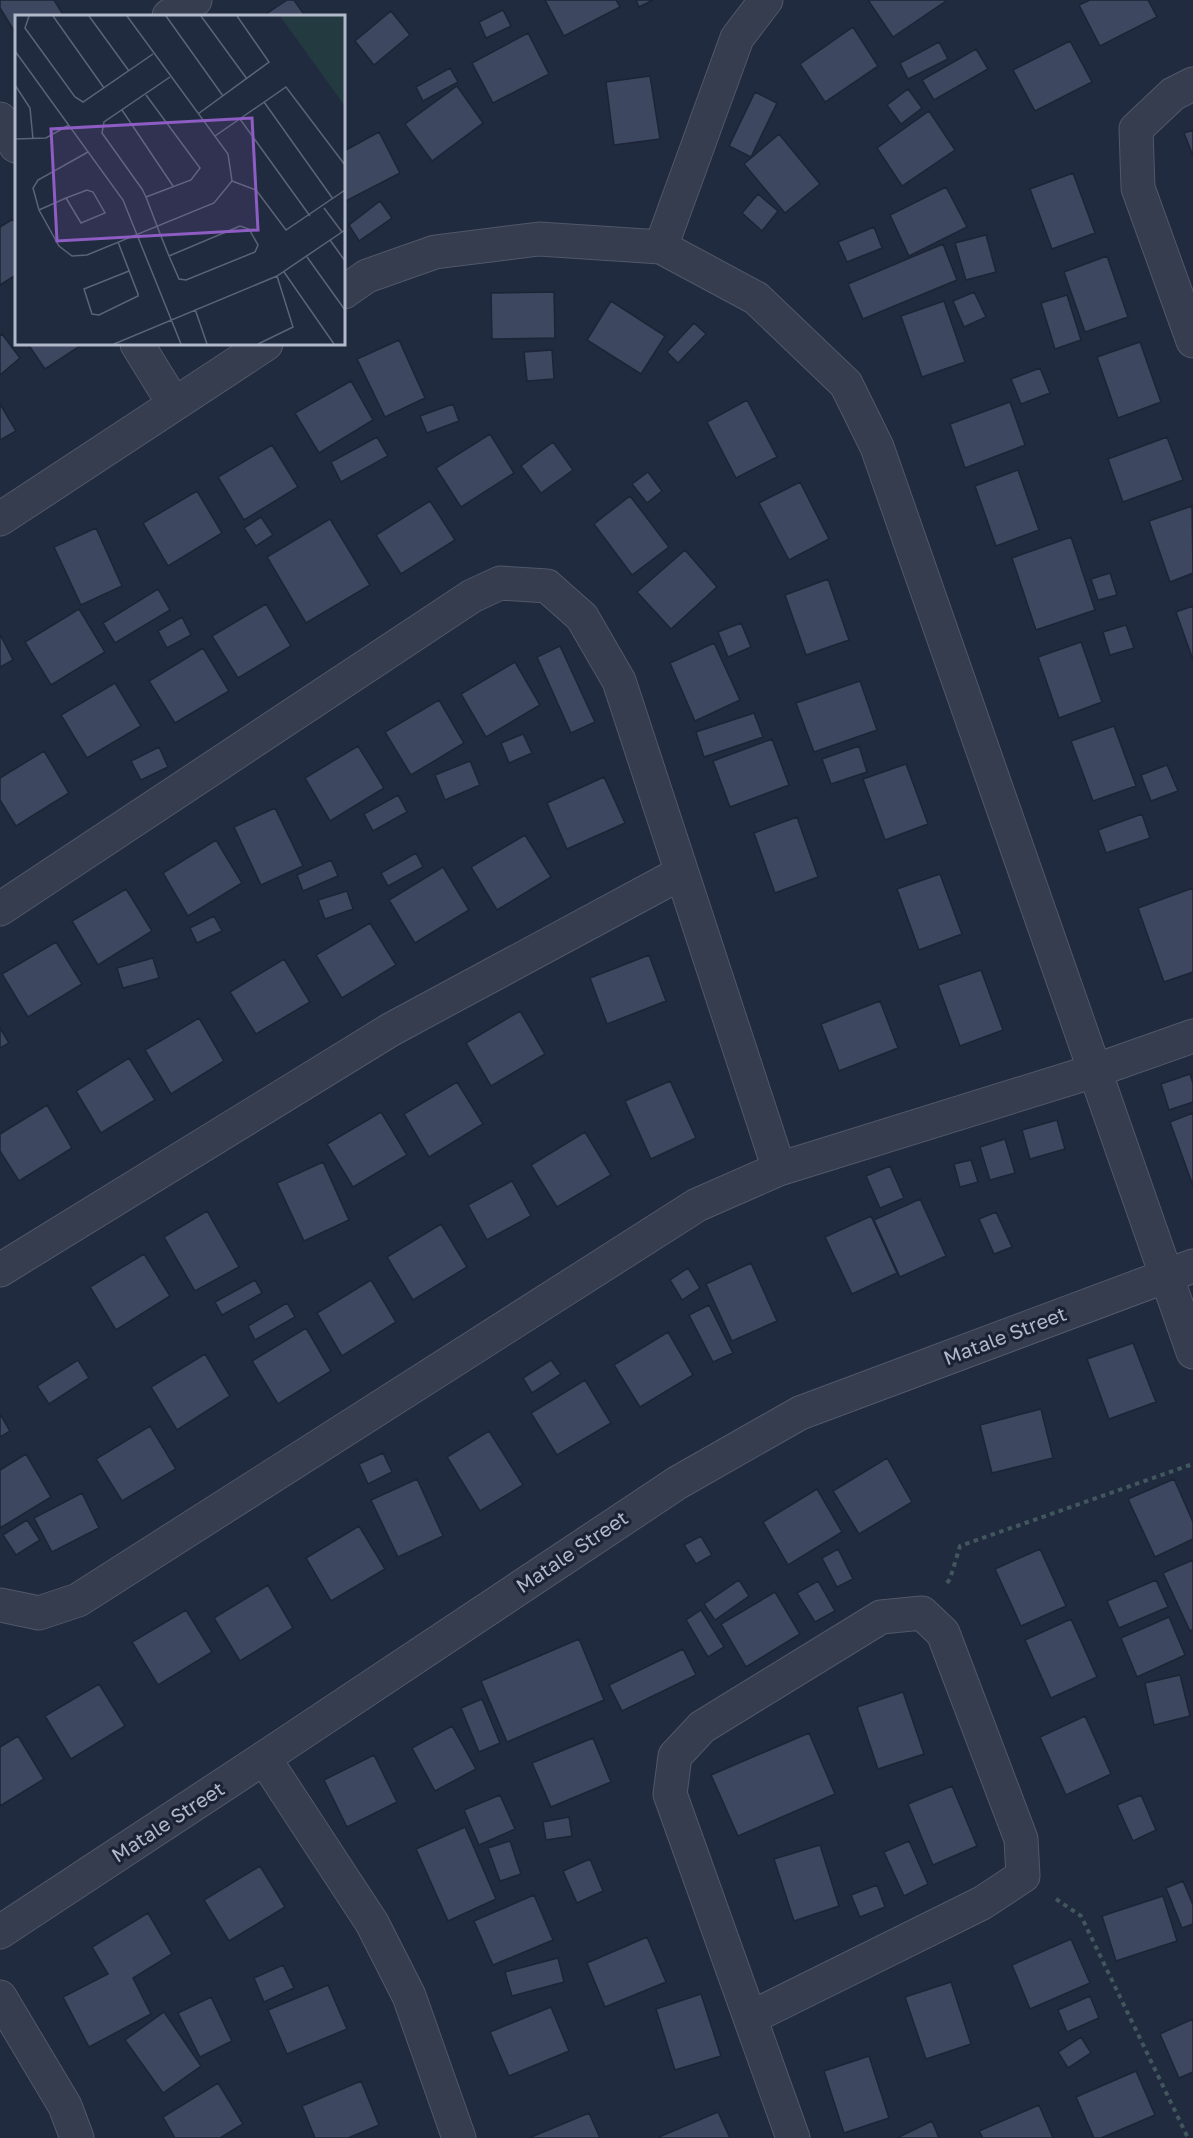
<svg xmlns="http://www.w3.org/2000/svg" width="1193" height="2138" font-family="'Golos Text',sans-serif">
  <style>
    .building { fill: #3d475f; stroke: #1c2436; stroke-width: 1.5 }
    .lines { fill: none; stroke-linecap: round; stroke-linejoin: round }
    .street-casing { stroke: #50586a; stroke-width: 35 }
    .path { stroke: #41575d; stroke-width: 4; stroke-dasharray: 4.5 4.5; stroke-linecap: butt }
    .street { stroke: #353d4f; stroke-width: 33 }
    .labels { text-anchor: middle; stroke-width: 6; stroke-linejoin: round; paint-order: stroke }
    .street-label { font-size: 20px; fill: #b1b8ca; stroke: #1a2234 }
    .inset-road { fill: none; stroke: #5b6377; stroke-width: 1.5 }
    .view { fill: #8e5dc3; fill-opacity: 0.15; stroke: #8e5dc3; stroke-width: 3 }
    .inset-edge { fill: none; stroke: #b1b8ca; stroke-width: 3 }
  </style>
  <rect width="100%" height="100%" fill="#212b3f"/>
  <path class="building" d="M0,0h54l10,16h-48v18l-16,-26z
    M287,0h7l11,16h-42z
    M545,0h71l4,7 -56,29z
    M636,0h17l-14,7z
    M868,0h77l1,1 -53,36z
    M1090,0h58l9,17 -57,29 -21,-41z
    M503,10l8,16 -25,12 -7,-16z
    M391,11l19,24 -36,30 -19,-24z
    M853,27l25,39 -53,36 -25,-38z
    M528,33l21,41 -56,29 -21,-40z
    M1070,41l22,41 -57,29 -22,-41z
    M939,42l9,17 -40,20 -8,-16z
    M976,49l12,20 -54,31 -12,-20z
    M450,68l8,14 -35,19 -7,-14z
    M650,76l10,63 -46,6 -8,-63z
    M457,86l26,37 -51,38 -27,-37z
    M908,89l14,19 -21,16 -14,-19z
    M755,92l22,11 -26,54 -22,-11z
    M929,111l26,39 -53,36 -25,-38z
    M1193,130v26l-9,-23z
    M379,132l21,41 -56,29v-51z
    M779,134l41,50 -35,29 -41,-49z
    M1073,173l22,60 -43,16 -22,-60z
    M946,187l21,40 -58,29 -19,-41z
    M758,194l20,17 -16,20 -20,-18z
    M380,201l12,17 -33,23 -10,-16z
    M13,219l3,6v50l-16,10v-58z
    M874,227l8,21 -35,14 -9,-20z
    M986,235l10,37 -30,8 -11,-37z
    M943,244l14,36 -94,39 -15,-35z
    M1107,256l21,61 -43,15 -21,-60z
    M554,292l1,46 -63,1 -1,-46z
    M974,292l12,25 -22,10 -11,-26z
    M1067,295l14,45 -26,9 -14,-46z
    M611,301l54,35 -24,38 -54,-34z
    M944,301l21,61 -43,15 -21,-61z
    M694,323l12,11 -28,29 -11,-11z
    M2,334l18,24 -20,17v-39z
    M399,340l26,58 -40,19 -28,-58z
    M1140,342l21,60 -43,16 -21,-61z
    M28,344h55l-38,25z
    M552,350l2,29 -27,2 -3,-29z
    M1040,368l10,25 -29,11 -10,-25z
    M351,381l22,39 -54,33 -24,-40z
    M747,400l30,57 -41,21 -29,-56z
    M1010,402l15,43 -60,23 -15,-44z
    M0,404l16,27 -16,9z
    M453,404l6,17 -32,12 -7,-17z
    M490,434l24,39 -53,34 -25,-39z
    M377,437l11,19 -47,26 -10,-20z
    M1167,437l16,43 -60,22 -15,-43z
    M553,442l20,28 -32,23 -20,-27z
    M272,445l26,42 -54,33 -26,-43z
    M1018,470l21,60 -43,16 -21,-60z
    M648,472l14,19 -15,12 -15,-19z
    M800,482l29,57 -40,21 -30,-57z
    M197,491l25,42 -54,33 -25,-43z
    M630,496l39,51 -37,28 -38,-51z
    M430,501l25,39 -54,34 -25,-39z
    M1192,506l1,67 -23,9 -21,-61z
    M261,517l12,18 -17,11 -12,-18z
    M330,519l40,66 -64,38 -39,-66z
    M96,528l26,58 -41,19 -27,-58z
    M1071,537l24,73 -59,20 -24,-72z
    M685,550l32,37 -46,42 -34,-37z
    M1110,573l7,22 -19,5 -7,-21z
    M828,579l21,61 -43,15 -21,-60z
    M158,589l12,21 -55,33 -12,-20z
    M266,604l25,42 -53,32 -26,-42z
    M1193,606v54l-17,-48z
    M79,609l26,43 -54,33 -26,-43z
    M182,617l9,18 -24,13 -9,-17z
    M741,623l10,24 -23,10 -10,-25z
    M1126,625l8,23 -24,7 -7,-23z
    M0,634l13,26 -13,7z
    M1081,642l21,60 -43,16 -21,-61z
    M714,643l26,57 -45,21 -25,-58z
    M560,646l35,76 -24,11 -34,-76z
    M203,648l26,43 -54,32 -26,-42z
    M515,662l25,43 -54,32 -25,-43z
    M860,681l17,49 -63,22 -18,-49z
    M115,683l26,43 -54,32 -26,-43z
    M439,700l25,43 -53,32 -26,-43z
    M754,713l9,24 -59,20 -8,-25z
    M1114,726l22,60 -43,15 -22,-60z
    M523,734l9,19 -23,10 -8,-20z
    M772,739l17,46 -59,22 -17,-46z
    M358,746l26,42 -54,33 -25,-43z
    M859,746l8,26 -36,12 -9,-25z
    M159,747l9,20 -27,13 -10,-19z
    M44,751l25,42 -53,33 -16,-26v-22z
    M470,761l10,24 -35,15 -10,-25z
    M906,764l22,60 -43,16 -22,-61z
    M1167,765l11,26 -27,10 -10,-26z
    M604,777l21,46 -58,26 -20,-46z
    M398,795l9,17 -34,19 -9,-17z
    M275,808l28,58 -42,19 -27,-58z
    M1142,814l8,24 -44,15 -8,-23z
    M797,817l21,60 -43,16 -21,-60z
    M525,835l26,42 -54,33 -26,-43z
    M216,840l26,43 -54,33 -25,-43z
    M416,853l7,14 -35,19 -7,-13z
    M331,860l7,16 -35,15 -6,-16z
    M443,867l26,43 -54,33 -26,-43z
    M940,874l22,60 -43,16 -22,-61z
    M1193,888v84l-29,10 -26,-74z
    M126,889l26,42 -54,34 -26,-44z
    M347,891l6,18 -28,10 -7,-19z
    M214,916l8,15 -25,12 -7,-15z
    M370,923l26,42 -54,33 -26,-43z
    M56,942l26,42 -54,33 -26,-43z
    M649,955l17,46 -59,23 -17,-46z
    M153,958l6,20 -36,10 -6,-20z
    M284,959l26,43 -54,32 -26,-42z
    M981,970l22,60 -43,16 -22,-61z
    M880,1001l18,47 -59,23 -18,-47z
    M520,1011l25,43 -54,32 -25,-43z
    M199,1018l25,43 -53,33 -26,-44z
    M0,1028l9,15 -9,5z
    M129,1058l26,42 -54,33 -25,-42z
    M1190,1074l3,9v19l-24,8 -8,-26z
    M670,1081l26,57 -45,21 -26,-58z
    M457,1082l26,42 -54,33 -25,-43z
    M47,1105l25,43 -53,33 -19,-30v-17z
    M381,1112l26,43 -54,32 -26,-43z
    M1193,1113v73l-23,-64z
    M1057,1120l8,29 -35,10 -8,-29z
    M585,1132l26,43 -54,32 -26,-42z
    M1005,1139l10,34 -25,7 -10,-33z
    M971,1160l7,22 -18,5 -6,-23z
    M323,1162l26,58 -45,21 -27,-58z
    M890,1166l14,32 -24,10 -14,-32z
    M512,1181l19,35 -44,24 -19,-35z
    M920,1199l26,57 -46,21 -26,-57z
    M207,1211l32,56 -44,24 -31,-54z
    M996,1212l16,35 -18,7 -15,-35z
    M871,1216l26,57 -45,21 -27,-57z
    M441,1224l26,43 -54,33 -26,-43z
    M144,1254l26,42 -54,34 -26,-43z
    M751,1263l26,58 -45,20 -26,-57z
    M688,1268l12,20 -18,12 -12,-20z
    M255,1280l7,13 -40,22 -7,-13z
    M371,1280l25,42 -54,34 -25,-43z
    M287,1303l8,14 -40,23 -7,-14z
    M709,1305l24,48 -20,9 -24,-47z
    M306,1328l25,43 -53,33 -26,-43z
    M668,1332l25,43 -53,32 -26,-42z
    M1133,1343l23,59 -47,17 -22,-60z
    M205,1354l25,42 -53,34 -26,-43z
    M78,1360l11,18 -40,26 -12,-18z
    M551,1360l10,14 -29,19 -9,-15z
    M585,1380l26,43 -54,32 -26,-42z
    M1041,1409l12,49 -61,15 -12,-48z
    M0,1414l10,17 -10,6z
    M150,1426l26,43 -54,32 -26,-42z
    M489,1431l34,54 -43,26 -33,-54z
    M383,1453l9,19 -24,12 -9,-20z
    M26,1454l25,43 -51,31v-58z
    M887,1458l25,44 -53,32 -26,-43z
    M417,1479l26,57 -45,21 -27,-57z
    M1174,1479l19,43v17l-38,18 -27,-58z
    M817,1489l25,43 -54,33 -25,-43z
    M82,1493l17,35 -47,24 -18,-34z
    M27,1520l13,20 -24,15 -13,-20z
    M359,1526l26,43 -54,32 -25,-43z
    M701,1536l11,19 -16,9 -12,-19z
    M838,1549l15,30 -16,8 -15,-29z
    M1040,1549l26,57 -45,20 -26,-57z
    M1193,1560v69l-3,2 -27,-58z
    M739,1580l10,16 -34,24 -11,-16z
    M1156,1580l12,27 -49,21 -12,-27z
    M818,1581l17,30 -20,11 -18,-29z
    M268,1585l25,43 -53,33 -26,-43z
    M775,1592l25,42 -54,33 -25,-43z
    M186,1610l26,42 -54,33 -26,-43z
    M701,1610l23,37 -16,10 -22,-37z
    M1169,1617l16,38 -48,22 -16,-39z
    M1071,1619l26,58 -46,21 -26,-58z
    M579,1639l25,61 -97,42 -26,-61z
    M683,1649l13,26 -74,36 -13,-26z
    M1180,1675l10,41 -36,9 -9,-42z
    M99,1684l26,42 -54,33 -26,-43z
    M903,1692l21,62 -46,15 -21,-62z
    M482,1699l18,44 -21,9 -18,-44z
    M1085,1716l26,58 -45,21 -26,-58z
    M452,1726l24,43 -41,22 -23,-43z
    M809,1733l26,61 -97,42 -27,-61z
    M18,1736l26,43 -44,27v-59z
    M593,1738l18,44 -60,25 -19,-44z
    M374,1755l23,47 -50,25 -23,-47z
    M952,1786l25,60 -44,19 -25,-61z
    M500,1795l15,34 -36,16 -15,-35z
    M1141,1795l15,35 -23,11 -16,-36z
    M569,1817l3,19 -26,4 -3,-18z
    M465,1827l31,72 -48,22 -32,-72z
    M510,1841l11,33 -21,7 -12,-33z
    M909,1841l19,43 -24,12 -20,-44z
    M820,1845l19,61 -45,15 -20,-62z
    M590,1859l13,32 -26,12 -14,-32z
    M260,1866l25,41 -56,34 -25,-41z
    M1183,1881l10,24v19l-11,4 -16,-40z
    M877,1885l8,22 -25,10 -9,-22z
    M534,1895l19,45 -60,25 -19,-44z
    M1163,1896l14,45 -61,20 -14,-45z
    M148,1913l24,41 -39,24 18,36 -62,33 -26,-50 45,-23 -16,-27z
    M647,1937l19,45 -61,25 -18,-44z
    M1071,1939l19,44 -60,26 -18,-44z
    M558,1958l6,24 -52,14 -7,-24z
    M283,1965l11,23 -30,14 -10,-24z
    M951,1982l20,62 -45,15 -21,-62z
    M328,1985l19,44 -60,25 -19,-44z
    M701,1994l20,62 -46,14 -19,-61z
    M1090,1996l9,22 -32,14 -9,-22z
    M211,1997l21,44 -32,16 -22,-44z
    M551,2007l18,44 -60,25 -19,-44z
    M164,2012l37,54 -38,27 -38,-53z
    M1193,2019v53l-14,6 -19,-44z
    M1081,2037l10,16 -23,15 -10,-16z
    M869,2056l20,62 -45,15 -20,-62z
    M1136,2071l19,44 -54,23h-7l-18,-41z
    M361,2081l18,44 -31,13h-33l-13,-32z
    M218,2083l25,41 -23,14h-45l-12,-21z
    M1039,2105l14,33h-70l-4,-7z
    M718,2112l12,26h-71v-1z
    M589,2113l11,25h-71z
    M932,2121l7,17h-42z"/>
  <g class="lines">
    <defs>
      <path id="street" d="M169,16l26,-16
        M1193,84l-20,10 -37,35 2,59 55,153
        M0,119l16,27
        M661,247l76,-209 29,-38
        M344,292l23,-16 68,-24 104,-13 122,8 95,51 90,86 31,63 316,905
        M137,344l37,60
        M0,519l266,-175
        M0,909l472,-313 28,-13 47,3 35,31 37,64 160,488
        M0,1270l390,-240 291,-157
        M0,1605l39,8 39,-13 619,-395 82,-36 315,-98 99,-35
        M264,1758l108,165 37,73 50,142
        M0,1932l264,-174 413,-275 123,-70 393,-147
        M0,1997l65,109 12,32
        M750,2018l232,-115 41,-27 -2,-37 -78,-206 -21,-20 -41,4 -179,110 -27,29 -5,38 123,344"/>
    </defs>
    <use href="#street" class="street-casing"/>
    <path class="path" d="M947,1583l3,-4 10,-33 233,-82
      M1056,1899l25,17 107,222"/>
    <use href="#street" class="street"/>
  </g>
  <g class="labels">
    <g class="street-label">
      <text transform="translate(1005 1336) rotate(-21)" y="7">Matale Street</text>
      <text transform="translate(572 1552) rotate(-34)" y="7">Matale Street</text>
      <text transform="translate(168 1822) rotate(-33)" y="7">Matale Street</text>
    </g>
  </g>
  <g transform="translate(15 15)">
    <rect width="330" height="330" fill="#212b3f"/>
    <path d="M265,1h65v90z" fill="#233a40"/>
    <path class="inset-road" d="M14,1l-4,12 50,69 8,5 70,-48M38,1l51,72M74,1l40,55M151,1l57,80M186,1l46,63M0,36l108,149 58,144M0,70l15,23 3,31M131,80l54,73 -9,12 -45,17M249,87l69,97M107,95l51,76M183,99l71,-52 -32,-46M225,104l70,97M200,121l71,-49 59,78M0,124l31,-1 23,-13M73,137l-50,28 -5,8 6,22 20,36 13,10 15,-1 127,-52 18,-22 -4,-27 -101,-138M217,166l24,9 30,40 59,-40M309,193l18,24M24,195l27,-12 21,-8 6,2 12,21 -24,10 -15,-25M315,225l15,21M103,227l20,52v2l-39,19 -7,-1 -8,-25 45,-18M154,241l71,-30 9,3 9,16 -3,7 -69,28 -7,-1 -10,-23 -12,-30 -11,-29 -4,-8 -40,-56 2,-11 66,-45M292,242l38,53M269,257l50,72M180,294l12,35M99,329l163,-68 68,-46M243,329l35,-17 -16,-51"/>
    <path class="view" d="M237,103l6,112 -201,11 -6,-112z"/>
    <rect width="330" height="330" class="inset-edge"/>
  </g>
</svg>
